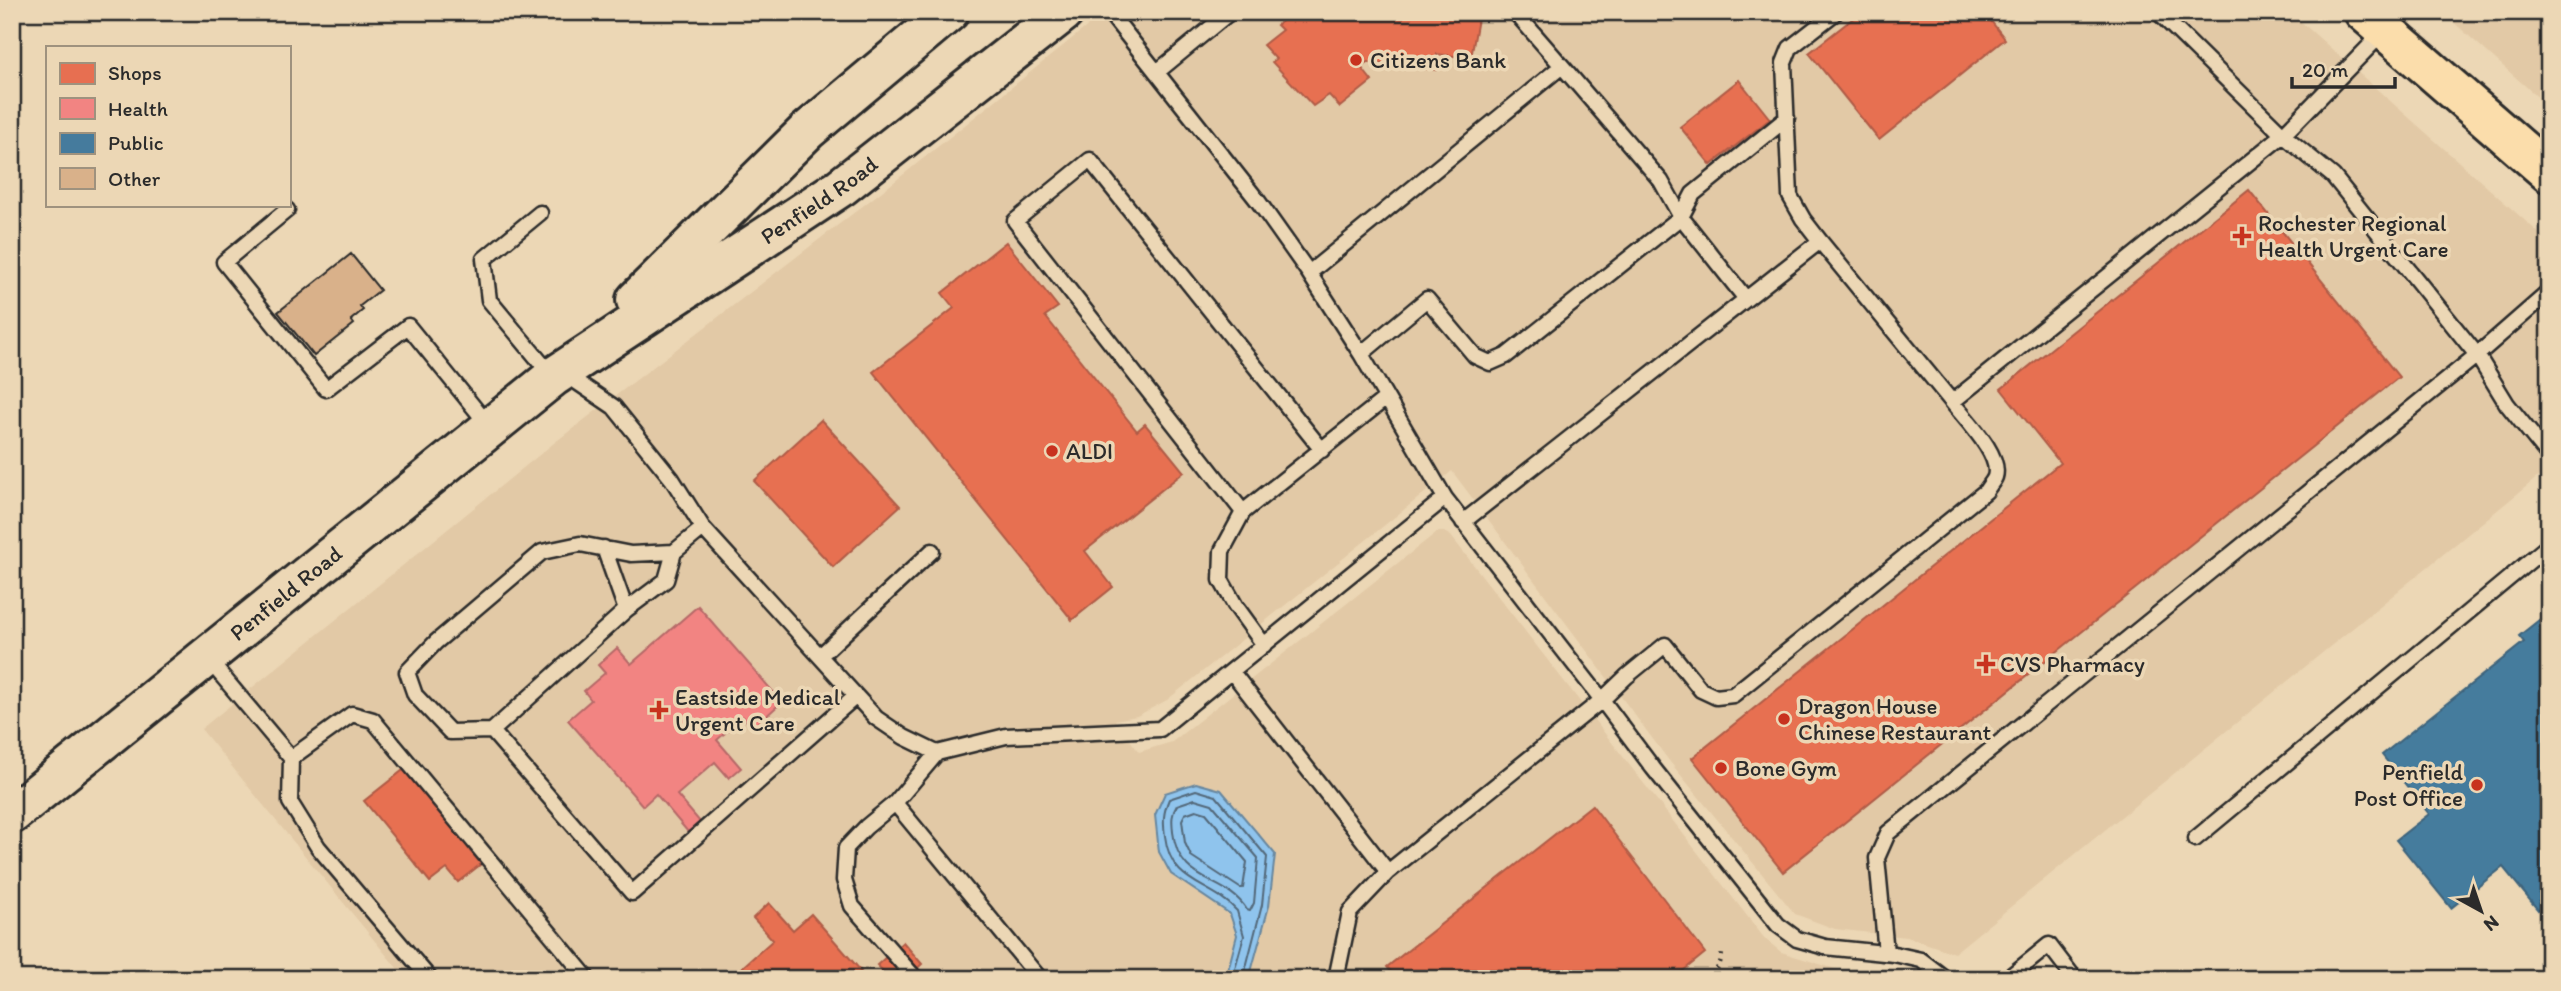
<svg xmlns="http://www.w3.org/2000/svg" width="2561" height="991" font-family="Itim,sans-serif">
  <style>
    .built { fill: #e2c9a6 }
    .water { fill: #8fc4ed; stroke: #67879f; stroke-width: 2 }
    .shops { fill: #e76f51; stroke: #af5b46; stroke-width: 2 }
    .health { fill: #f28482; stroke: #b66968; stroke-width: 2 }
    .public { fill: #457b9d; stroke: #3d637b; stroke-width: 2 }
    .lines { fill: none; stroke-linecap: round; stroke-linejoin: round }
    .shore { stroke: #536879; stroke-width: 2 }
    .building { fill: #d9b18a; stroke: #2b2b2b; stroke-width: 2 }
    .service-casing { stroke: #2b2b2b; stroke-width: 19 }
    .secondary-casing { stroke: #2b2b2b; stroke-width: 44 }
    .primary-casing { stroke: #2b2b2b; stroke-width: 44 }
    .path { stroke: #2b2b2b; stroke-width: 4.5; stroke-dasharray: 2 5; stroke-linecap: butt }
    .service { stroke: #ecd7b5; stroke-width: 14 }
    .secondary { stroke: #ecd7b5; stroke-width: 38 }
    .primary { stroke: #fbddab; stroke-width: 38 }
    .poi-dot { fill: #c8321e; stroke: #ecd7b5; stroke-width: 2.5 }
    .labels { text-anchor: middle; stroke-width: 7; stroke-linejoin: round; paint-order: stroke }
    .poi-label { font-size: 23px; fill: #2b2b2b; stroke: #ecd7b5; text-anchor: start }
    .street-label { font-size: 23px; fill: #2b2b2b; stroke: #ecd7b5 }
  </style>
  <rect width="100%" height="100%" fill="#ecd7b5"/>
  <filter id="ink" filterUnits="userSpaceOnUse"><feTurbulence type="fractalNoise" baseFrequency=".0143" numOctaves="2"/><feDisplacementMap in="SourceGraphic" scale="14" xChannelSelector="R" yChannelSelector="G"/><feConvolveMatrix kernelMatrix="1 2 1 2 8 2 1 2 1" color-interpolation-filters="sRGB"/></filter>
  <g filter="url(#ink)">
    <path class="built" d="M1105,12h1185l259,230v226l-595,485 -47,-16 -72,-8 -40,-15 -125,-152 -218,-291 -285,229 -30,16 -22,4 24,32 33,-10 265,-210h7l7,4 314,403 16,13 61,19 -10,8h-1426l-205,-250 353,-286 340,-261z
      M2442,12h107v95z"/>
    <path class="water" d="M1196,783l25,7 54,64 -6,52 -20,73h-26l4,-5 10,-39 -7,-21 -59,-40 -12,-22 -4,-37 10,-22z"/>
    <path class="shops" d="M1294,12h181l4,1 -8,45 -34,-4v16l-70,-8 -6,5 11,14 -32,26 -11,-12 -16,11 -41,-44 4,-3 -13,-14 19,-15 -5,-5z
      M1861,12h123l21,27 -126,101 -70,-87z
      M1739,80l31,39 -59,46 -31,-38z
      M2249,190l150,187 -616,495 -91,-114 368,-295 -59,-74z
      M1006,242l52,65 -13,9 92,115 8,-7 39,48 -99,79 28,36 -41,33 -199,-248 81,-64 -12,-15z
      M821,420l79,86 -67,61 -79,-86z
      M407,767l66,81 -3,3 11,13 -23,18 -11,-13 -17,13 -66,-81z
      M1592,805l113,148 -32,26h-276l-10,-12z
      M769,903l24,27 18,-16 50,57 -9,8h-123l44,-39 -20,-22z
      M903,942l19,22 -16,15h-31l8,-8 -6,-6z"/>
    <path class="health" d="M698,606l84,96 -29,26 -10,-11 -26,23 24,28 -12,10 -14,-16 -38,33 23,27 -12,10 -32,-38 -13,12 -75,-86 23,-20 -7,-9 21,-18 -7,-8 19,-17 14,16z"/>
    <path class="public" d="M2549,612v289l-11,9 -35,-43 -52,41 -55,-68 33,-26 -47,-59 142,-113 -5,-6z"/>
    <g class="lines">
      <path class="shore" d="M1195,799l17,5 46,54 -4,45 -4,8 -3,-1c-21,-35 -68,-24 -74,-78 -1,-11 -2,-17 4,-27z
        M1196,810l10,3 41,49 -4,26h-3l-49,-32 -6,-13 -3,-23 3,-6z
        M1232,979l12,-43 -7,-25c-27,-30 -66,-25 -72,-75 -2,-15 -2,-23 4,-37l27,-9 20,6 51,61 -5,48 -19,74"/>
    </g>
    <path class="building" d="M351,254l29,36 -20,16 3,4 -12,10 3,4 -40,32 -36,-44z"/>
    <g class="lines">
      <defs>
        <path id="service" d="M1109,12l149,189 51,72 52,81 84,144 157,202 25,-24 38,-31 36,45 15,7 17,-2 253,-204c2,-4 7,-9 9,-14 7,-22 -30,-58 -43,-75l331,-267 120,-123
          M1515,12l47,54
          M2158,12l125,123 50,41 144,179 72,-63
          M1157,72l73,-60
          M287,210l-63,52 102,127 82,-63 81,100
          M540,213l-56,46 5,41 63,76
          M1820,241l-17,-22 -13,-23 -6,-133 6,-15 46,-36
          M1309,273l253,-207 99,115 20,36 65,82
          M1361,354l66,-55 48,57 15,7 16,-7 175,-139 12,-23 94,-76
          M565,374l49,33 58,72 31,49 173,190 28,19 33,16 69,-17 154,-7 285,-231
          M1243,512l-228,-291 75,-61 232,290
          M1463,522l357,-281 132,161
          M604,548l22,62
          M674,552l-43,2 -51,-10 -38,8 -106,90 -29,30 8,23 35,37 42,-1 134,-121 40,-30 8,-28 29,-24
          M1264,645l-29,-40 -14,-25 1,-29 21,-39 143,-114
          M820,656l112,-105
          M208,659l83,99 -1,44 28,45 112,132
          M1232,672l156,200
          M492,731l140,162 224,-197
          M937,753l-42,50 145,176
          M291,758l61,-44 21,6 215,259
          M895,803l-29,24 -20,21 -2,32 8,26 64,73
          M2195,839l354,-294
          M1886,953l-9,-95 11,-25 589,-478 30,49 42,52
          M1336,979l14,-67 38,-40 214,-172 51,68 125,157 19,14 28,8 69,7 27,6 25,19
          M2007,979l42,-34 26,34"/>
        <g id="secondary">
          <path d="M636,300l171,-169 142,-119"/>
          <path id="s1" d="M12,814l541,-437 288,-190 223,-175"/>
        </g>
        <path id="primary" d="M2364,12l185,161"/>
      </defs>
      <use href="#service" class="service-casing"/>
      <use href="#secondary" class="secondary-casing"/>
      <use href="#primary" class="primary-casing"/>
      <path class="path" d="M1707,979c11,-9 15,-16 15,-30"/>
      <use href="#service" class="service"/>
      <use href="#secondary" class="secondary"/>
      <use href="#primary" class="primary"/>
    </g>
  </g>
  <g class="poi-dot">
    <circle cx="1356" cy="60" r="7"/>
    <path d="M2238.5 225.5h7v7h7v7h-7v7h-7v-7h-7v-7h7z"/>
    <circle cx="1052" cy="451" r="7"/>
    <path d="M1982.5 653.5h7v7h7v7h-7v7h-7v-7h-7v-7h7z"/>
    <path d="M655.5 699.5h7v7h7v7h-7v7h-7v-7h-7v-7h7z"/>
    <circle cx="1784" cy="719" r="7"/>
    <circle cx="1721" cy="768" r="7"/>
    <circle cx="2477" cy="785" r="7"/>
  </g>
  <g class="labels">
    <g class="poi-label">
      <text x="1370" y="68">Citizens Bank</text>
      <text x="2258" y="231">Rochester Regional<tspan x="2258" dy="26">Health Urgent Care</tspan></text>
      <text x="1066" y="459">ALDI</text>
      <text x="2000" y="672">CVS Pharmacy</text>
      <text x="675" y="705">Eastside Medical<tspan x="675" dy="26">Urgent Care</tspan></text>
      <text x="1798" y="714">Dragon House<tspan x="1798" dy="26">Chinese Restaurant</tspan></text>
      <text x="1735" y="776">Bone Gym</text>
      <text x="2463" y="780" text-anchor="end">Penfield<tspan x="2463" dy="26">Post Office</tspan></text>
    </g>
    <g class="street-label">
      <text dy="8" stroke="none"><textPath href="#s1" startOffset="1015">Penfield Road</textPath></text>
      <text dy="8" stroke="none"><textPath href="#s1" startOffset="352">Penfield Road</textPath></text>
    </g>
  </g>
  <rect width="2561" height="991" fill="none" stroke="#ecd7b5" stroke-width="42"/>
  <rect x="21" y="21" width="2519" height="949" fill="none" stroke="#2b2b2b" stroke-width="2.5" filter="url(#ink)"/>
  <rect x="46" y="46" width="245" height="161" fill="#ecd7b5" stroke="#9f927e" stroke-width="2"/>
  <rect x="60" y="63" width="35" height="21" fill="#e76f51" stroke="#9f927e" stroke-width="2"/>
  <text x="108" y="80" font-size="21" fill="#2b2b2b">Shops</text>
  <rect x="60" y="98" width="35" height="21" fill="#f28482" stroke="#9f927e" stroke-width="2"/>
  <text x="108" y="116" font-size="21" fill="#2b2b2b">Health</text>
  <rect x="60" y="133" width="35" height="21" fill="#457b9d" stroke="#9f927e" stroke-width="2"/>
  <text x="108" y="150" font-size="21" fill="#2b2b2b">Public</text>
  <rect x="60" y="168" width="35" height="21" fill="#d9b18a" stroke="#9f927e" stroke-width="2"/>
  <text x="108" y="186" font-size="21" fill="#2b2b2b">Other</text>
  <g transform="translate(2481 911) rotate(140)" stroke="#ecd7b5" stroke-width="5" paint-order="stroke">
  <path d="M0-5L12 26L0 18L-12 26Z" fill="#2b2b2b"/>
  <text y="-10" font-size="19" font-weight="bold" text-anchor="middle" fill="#2b2b2b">N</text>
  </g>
  <path d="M2292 77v10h103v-10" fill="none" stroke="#2b2b2b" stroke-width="3.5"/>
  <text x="2302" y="77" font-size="21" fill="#2b2b2b" stroke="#ecd7b5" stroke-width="5" paint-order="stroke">20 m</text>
</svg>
